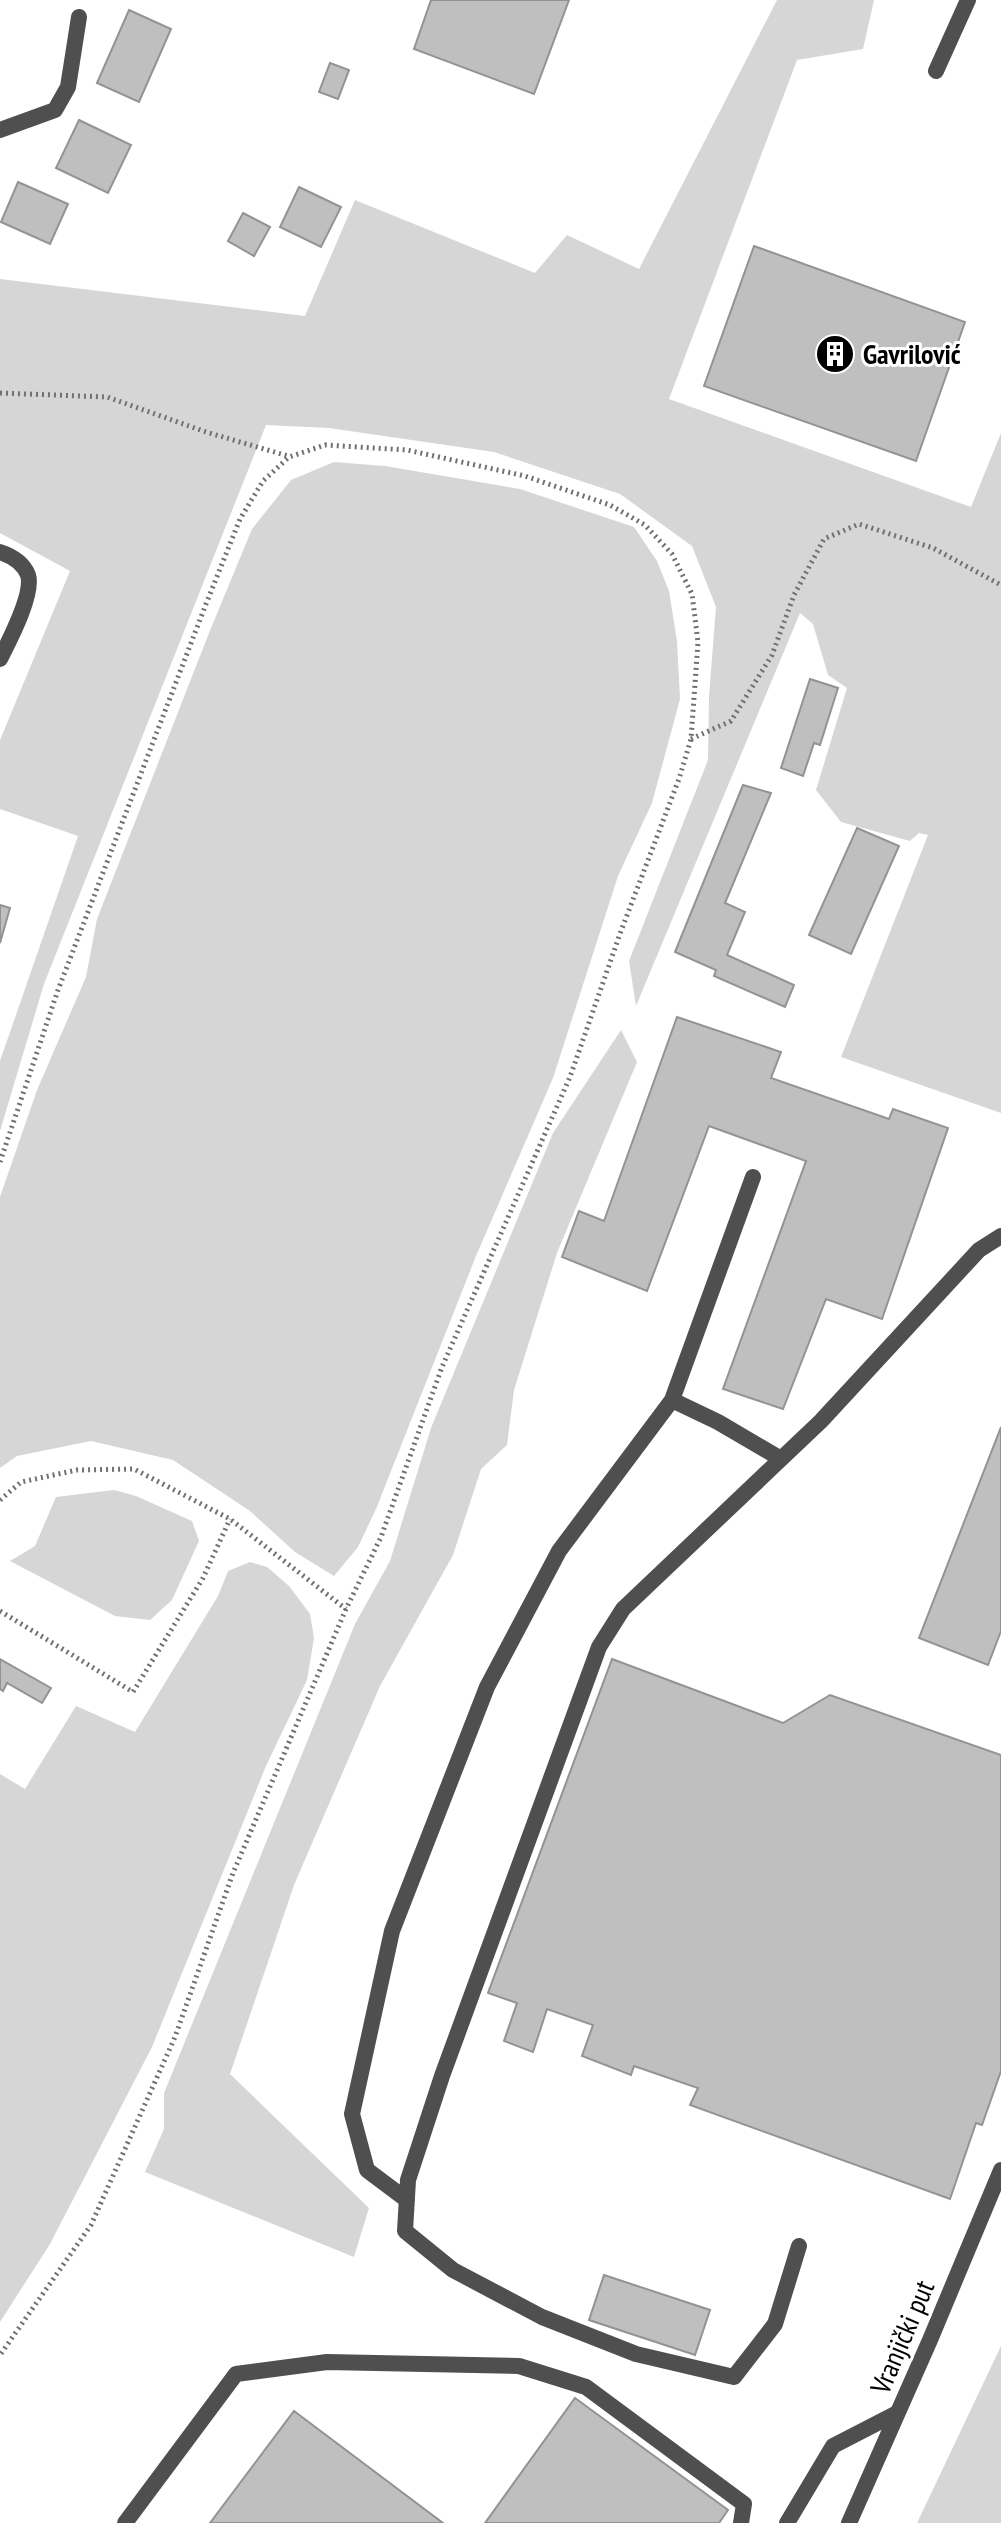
<svg xmlns="http://www.w3.org/2000/svg" width="1001" height="2523" font-family="'PT Sans Narrow',sans-serif">
  <style>
    .green { fill: #d6d6d6 }
    .building { fill: #bfbfbf; stroke: #939393; stroke-width: 2 }
    .lines { fill: none; stroke-linecap: round; stroke-linejoin: round }
    .path { stroke: #717171; stroke-width: 5; stroke-dasharray: 2 4; stroke-linecap: butt }
    .lane { stroke: #4f4f4f; stroke-width: 16 }
    .street { stroke: #4f4f4f; stroke-width: 16 }
    .labels { text-anchor: middle; stroke-width: 6; stroke-linejoin: round; paint-order: stroke }
    .poi-label { font-size: 28px; font-weight: bold; fill: #000; stroke: #fff; text-anchor: start }
    .street-label { font-size: 28px; fill: #000; stroke: #fff }
  </style>
  <rect width="100%" height="100%" fill="#fff"/>
  <path class="green" d="M777,0h97l-11,49 -66,11 -128,339 302,108 30,-74v680l-160,-56 87,-222 -9,-2 -9,8 -69,-19 -25,-32 31,-102 -19,-13 -15,-51 -13,-11 -164,393 -7,-45 79,-201 1,-64 7,-89 -24,-61 -72,-52 -126,-42 -165,-24 -63,-3 -222,559 -44,147v-70l78,-225 -78,-27v-69l70,-169 -70,-38v-254l305,37 50,-116 180,73 32,-38 72,34z
    M334,462l51,4 135,23 114,38 23,34 12,30 8,50 3,58 -28,104 -34,73 -65,202 -77,178 -100,253 -18,38 -24,29 -39,-24 -45,-41 -77,-51 -82,-19 -74,15 -17,12v-271l37,-107 49,-113 11,-58 112,-286 43,-104 39,-49z
    M621,1030l16,32 -80,191 -43,137 -7,55 -26,24 -28,86 -73,131 -86,199 -64,189 139,134 -15,49 -209,-85 19,-43v-36l191,-469 35,-63 41,-133 122,-295z
    M114,1490l22,6 56,25 7,20 -27,59 -22,20 -35,-4 -105,-55 25,-15 21,-49z
    M250,1562l17,5 22,19 21,28 4,24 -7,42 -41,86 -114,281 -102,197 -50,78v-548l25,15 51,-83 59,26 83,-136 10,-25z
    M1001,2346v177h-84z"/>
  <path class="building" d="M431,0h138l-35,94 -120,-45z
    M129,10l42,19 -32,73 -42,-19z
    M330,63l19,7 -11,29 -19,-7z
    M79,120l52,25 -23,48 -52,-25z
    M18,182l50,22 -18,40 -49,-22z
    M299,187l42,20 -20,40 -41,-20z
    M243,213l27,14 -16,29 -26,-15z
    M754,246l211,76 -49,139 -212,-75z
    M810,679l28,9 -18,57 -6,-2 -11,33 -22,-8z
    M743,785l28,8 -46,110 20,9 -18,43 67,30 -9,22 -71,-31 2,-6 -41,-18z
    M857,828l42,18 -48,108 -42,-19z
    M0,905l10,3 -10,35z
    M677,1017l104,35 -10,26 118,41 4,-10 55,19 -66,191 -56,-20 -43,110 -60,-20 83,-228 -97,-35 -62,165 -85,-34 17,-46 25,10z
    M1001,1427v204l-13,34 -69,-27z
    M0,1659l51,29 -9,15 -35,-20 -4,8 -3,-2z
    M612,1659l171,64 47,-28 171,60v316l-19,54 -6,-2 -26,76 -260,-94 8,-17 -64,-22 -3,9 -49,-19 11,-31 -46,-16 -14,43 -29,-11 13,-38 -29,-10z
    M604,2275l106,35 -15,45 -106,-35z
    M575,2398l153,112 -9,13h-234z
    M294,2411l149,112h-233z"/>
  <g class="lines">
    <path class="path" d="M0,393l107,4 99,35 82,24
      M691,739l40,-18 41,-66 22,-60 30,-56 35,-15 74,24 68,37
      M0,1162l58,-172 148,-386 34,-85 23,-38 26,-24 36,-12 82,5 118,26 85,29 35,20 27,29 20,40 6,48 -7,97 -12,40 -58,152 -51,146 -128,290 -61,170 -35,72 -113,264 -58,164 -84,188 -91,130
      M0,1500l21,-18 56,-12 57,-1 96,50 116,90
      M0,1611l133,81 70,-114 27,-59"/>
    <path class="lane" d="M936,71l32,-71
      M0,130l55,-20 13,-23 11,-70
      M0,552c12,4 23,10 28,23 6,19 -19,66 -28,84
      M672,1400l81,-223
      M407,2200l-40,-30 -15,-56 40,-183 95,-244 72,-136 113,-151 46,22 63,37
      M799,2246l-24,78 -41,53 -98,-23 -94,-37 -89,-47 -48,-39 3,-51 34,-104 157,-429 24,-38 198,-188 158,-171 22,-14
      M125,2523l111,-149 91,-12 192,4 67,21 158,117 -3,19
      M787,2523l46,-77 64,-33"/>
    <path class="street" d="M849,2523l81,-183 71,-170"/>
  </g>
  <defs>
    <symbol id="building-disc" viewBox="-11 -11 22 22"><circle r="9.5" fill="#000" stroke="#fff"/><path d="M-4-6H4V6H1V3H-1V6H-4ZM-2.5-4.3h1.7v1.8h-1.7ZM.8-4.3h1.7v1.8H.8ZM-2.5-1h1.7V.8h-1.7ZM.8-1h1.7V.8H.8Z" fill="#fff"/></symbol>
  </defs>
  <g fill-rule="evenodd">
    <use href="#building-disc" x="813" y="332" width="44" height="44"/>
  </g>
  <g class="labels">
    <g class="poi-label">
      <text x="863" y="364">Gavrilović</text>
    </g>
    <g class="street-label">
      <text transform="translate(902 2337) rotate(-67)" y="10">Vranjički put</text>
    </g>
  </g>
</svg>
